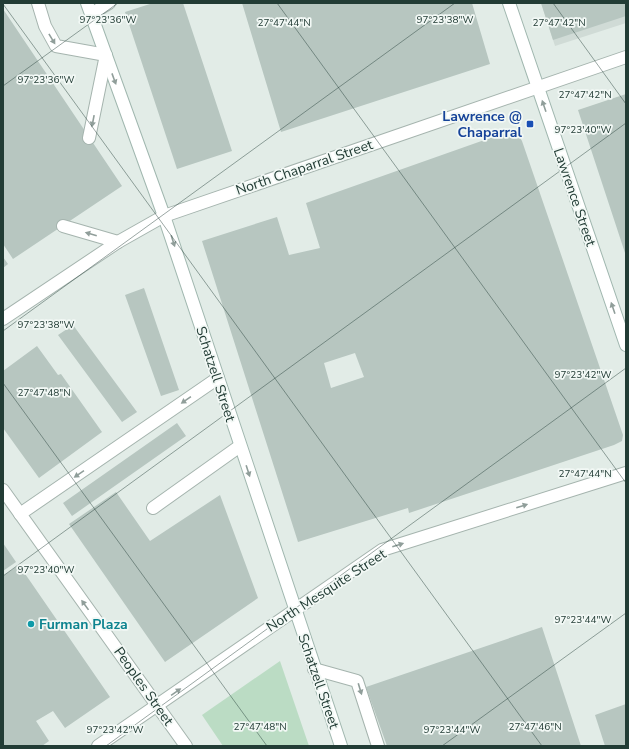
<svg xmlns="http://www.w3.org/2000/svg" width="629" height="749" font-family="'Nunito Sans',sans-serif">
  <style>
    .built { fill: #d0dbd6 }
    .green { fill: #bbdcc4 }
    .building { fill: #b7c6c0; fill-rule: evenodd }
    .lines { fill: none; stroke-linecap: round; stroke-linejoin: round }
    .service-casing { stroke: #a5b4ae; stroke-width: 14 }
    .minor-casing { stroke: #a5b4ae; stroke-width: 14 }
    .tertiary-casing { stroke: #a5b4ae; stroke-width: 14 }
    .secondary-casing { stroke: #a0b7af; stroke-width: 14 }
    .service { stroke: #fff; stroke-width: 12 }
    .minor { stroke: #fff; stroke-width: 12 }
    .tertiary { stroke: #fff; stroke-width: 12 }
    .secondary { stroke: #fff; stroke-width: 12 }
    .oneway { fill: #909e9a }
    .ticks { fill: none; stroke: #223c35; stroke-width: 1; stroke-opacity: 0.45 }
    .transit-dot { fill: #1a4fb4; stroke: #f2f8f5; stroke-width: 1.5 }
    .culture-dot { fill: #0f9aa8; stroke: #f2f8f5; stroke-width: 1.5 }
    .labels { text-anchor: middle; stroke-width: 3.5; stroke-linejoin: round; paint-order: stroke }
    .transit-label { font-size: 14px; font-weight: bold; fill: #164399; stroke: #f2f8f5; text-anchor: end }
    .street-label { font-size: 14px; fill: #223c35; stroke: #f2f8f5 }
    .culture-label { font-size: 14px; font-weight: bold; fill: #0d838f; stroke: #f2f8f5; text-anchor: start }
    .ticks-label { font-size: 10px; text-anchor: middle; fill: #223c35; stroke: #f2f8f5; stroke-width: 3.5; stroke-linejoin: round; paint-order: stroke }
  </style>
  <rect width="100%" height="100%" fill="#e2ece7"/>
  <path class="built" d="M541,3h85v20l-71,23z"/>
  <path class="green" d="M280,661l29,85h-86l-21,-31z"/>
  <path class="building" d="M153,3h30l49,148 -55,18 -52,-157z
    M242,3h230l18,61 -209,68z
    M541,3h85v13l-73,24z
    M3,9l119,177 -109,73 -10,-15z
    M626,94v162l-48,-146z
    M507,132l10,1 5,8 101,294 -1,6 -8,4 -205,68 -1,-5 -110,34 -96,-301 75,-24 12,38 31,-7 -14,-45zM355,353l9,24 -33,11 -7,-25z
    M3,257l5,7 -5,4z
    M144,288l35,102 -18,6 -36,-101z
    M73,325l64,87 -15,10 -64,-87z
    M37,346l21,29 3,-1 41,58 -63,46 -36,-50v-57z
    M177,423l9,13 -114,80 -9,-13z
    M116,492l34,49 70,-46 38,103 -93,64 -96,-138z
    M3,543l13,19 -13,9z
    M19,565l91,132 -45,31 -12,-17 -17,10 13,20 -7,5h-39v-170z
    M542,627l39,119h-194l-21,-59z
    M626,704v42h-21l-10,-31z"/>
  <g class="lines">
    <defs>
      <path id="service" d="M38,3l7,23 11,20 50,9 -17,83
        M91,14l18,-11
        M63,226l55,16
        M153,508l87,-62
        M20,514l198,-136
        M314,669l43,12 21,65"/>
      <path id="minor" d="M3,490l183,256"/>
      <path id="tertiary" d="M3,319l115,-77 46,-26 462,-159
        M98,746l284,-196 244,-77"/>
      <path id="secondary" d="M87,3l77,213 177,530
        M509,3l117,342"/>
    </defs>
    <use href="#service" class="service-casing"/>
    <use href="#minor" class="minor-casing"/>
    <use href="#tertiary" class="tertiary-casing"/>
    <use href="#secondary" class="secondary-casing"/>
    <use href="#service" class="service"/>
    <use href="#minor" class="minor"/>
    <use href="#tertiary" class="tertiary"/>
    <use href="#secondary" class="secondary"/>
  </g>
  <defs><path id="oneway-solid" d="M-6-.8H1V-3.2L6.5 0L1 3.2V.8H-6Z"/></defs>
  <g class="oneway">
    <use href="#oneway-solid" transform="translate(52 39) rotate(59)"/>
    <use href="#oneway-solid" transform="translate(114 79) rotate(70)"/>
    <use href="#oneway-solid" transform="translate(544 106) rotate(-109)"/>
    <use href="#oneway-solid" transform="translate(93 121) rotate(101)"/>
    <use href="#oneway-solid" transform="translate(91 234) rotate(-164)"/>
    <use href="#oneway-solid" transform="translate(173 241) rotate(72)"/>
    <use href="#oneway-solid" transform="translate(613 308) rotate(-109)"/>
    <use href="#oneway-solid" transform="translate(186 400) rotate(145)"/>
    <use href="#oneway-solid" transform="translate(248 471) rotate(72)"/>
    <use href="#oneway-solid" transform="translate(79 474) rotate(146)"/>
    <use href="#oneway-solid" transform="translate(522 506) rotate(-18)"/>
    <use href="#oneway-solid" transform="translate(398 545) rotate(-18)"/>
    <use href="#oneway-solid" transform="translate(85 605) rotate(-126)"/>
    <use href="#oneway-solid" transform="translate(360 689) rotate(73)"/>
    <use href="#oneway-solid" transform="translate(176 692) rotate(-35)"/>
  </g>
  <path class="ticks" d="M277,3l349,480M553,3l73,101M3,4l539,742M3,86l115,-83M3,331l452,-328M3,383l264,363M3,576l623,-453M106,746l520,-378M442,746l184,-133"/>
  <rect class="transit-dot" x="526" y="120" width="8" height="8" rx="2"/>
  <circle class="culture-dot" cx="31" cy="624" r="4"/>
  <g class="labels">
    <g class="transit-label">
      <text x="522" y="121">Lawrence @<tspan x="522" dy="16">Chaparral</tspan></text>
    </g>
    <g class="street-label">
      <text transform="translate(304 167) rotate(-19)" y="5">North Chaparral Street</text>
      <text transform="translate(575 197) rotate(71)" y="5">Lawrence Street</text>
      <text transform="translate(216 374) rotate(72)" y="5">Schatzell Street</text>
      <text transform="translate(326 590) rotate(-33)" y="5">North Mesquite Street</text>
      <text transform="translate(319 681) rotate(71)" y="5">Schatzell Street</text>
      <text transform="translate(144 686) rotate(55)" y="5">Peoples Street</text>
    </g>
    <g class="culture-label">
      <text x="39" y="629">Furman Plaza</text>
    </g>
  </g>
  <g class="ticks-label">
    <text x="108" y="23">97°23'36"W</text>
    <text x="445" y="23">97°23'38"W</text>
    <text x="284" y="26">27°47'44"N</text>
    <text x="559" y="26">27°47'42"N</text>
    <text x="46" y="83">97°23'36"W</text>
    <text x="585" y="98">27°47'42"N</text>
    <text x="583" y="133">97°23'40"W</text>
    <text x="46" y="328">97°23'38"W</text>
    <text x="583" y="378">97°23'42"W</text>
    <text x="44" y="396">27°47'48"N</text>
    <text x="585" y="477">27°47'44"N</text>
    <text x="46" y="573">97°23'40"W</text>
    <text x="583" y="623">97°23'44"W</text>
    <text x="260" y="730">27°47'48"N</text>
    <text x="535" y="730">27°47'46"N</text>
    <text x="115" y="733">97°23'42"W</text>
    <text x="452" y="733">97°23'44"W</text>
  </g>
  <rect width="629" height="749" fill="none" stroke="#223c35" stroke-width="8"/>
</svg>
